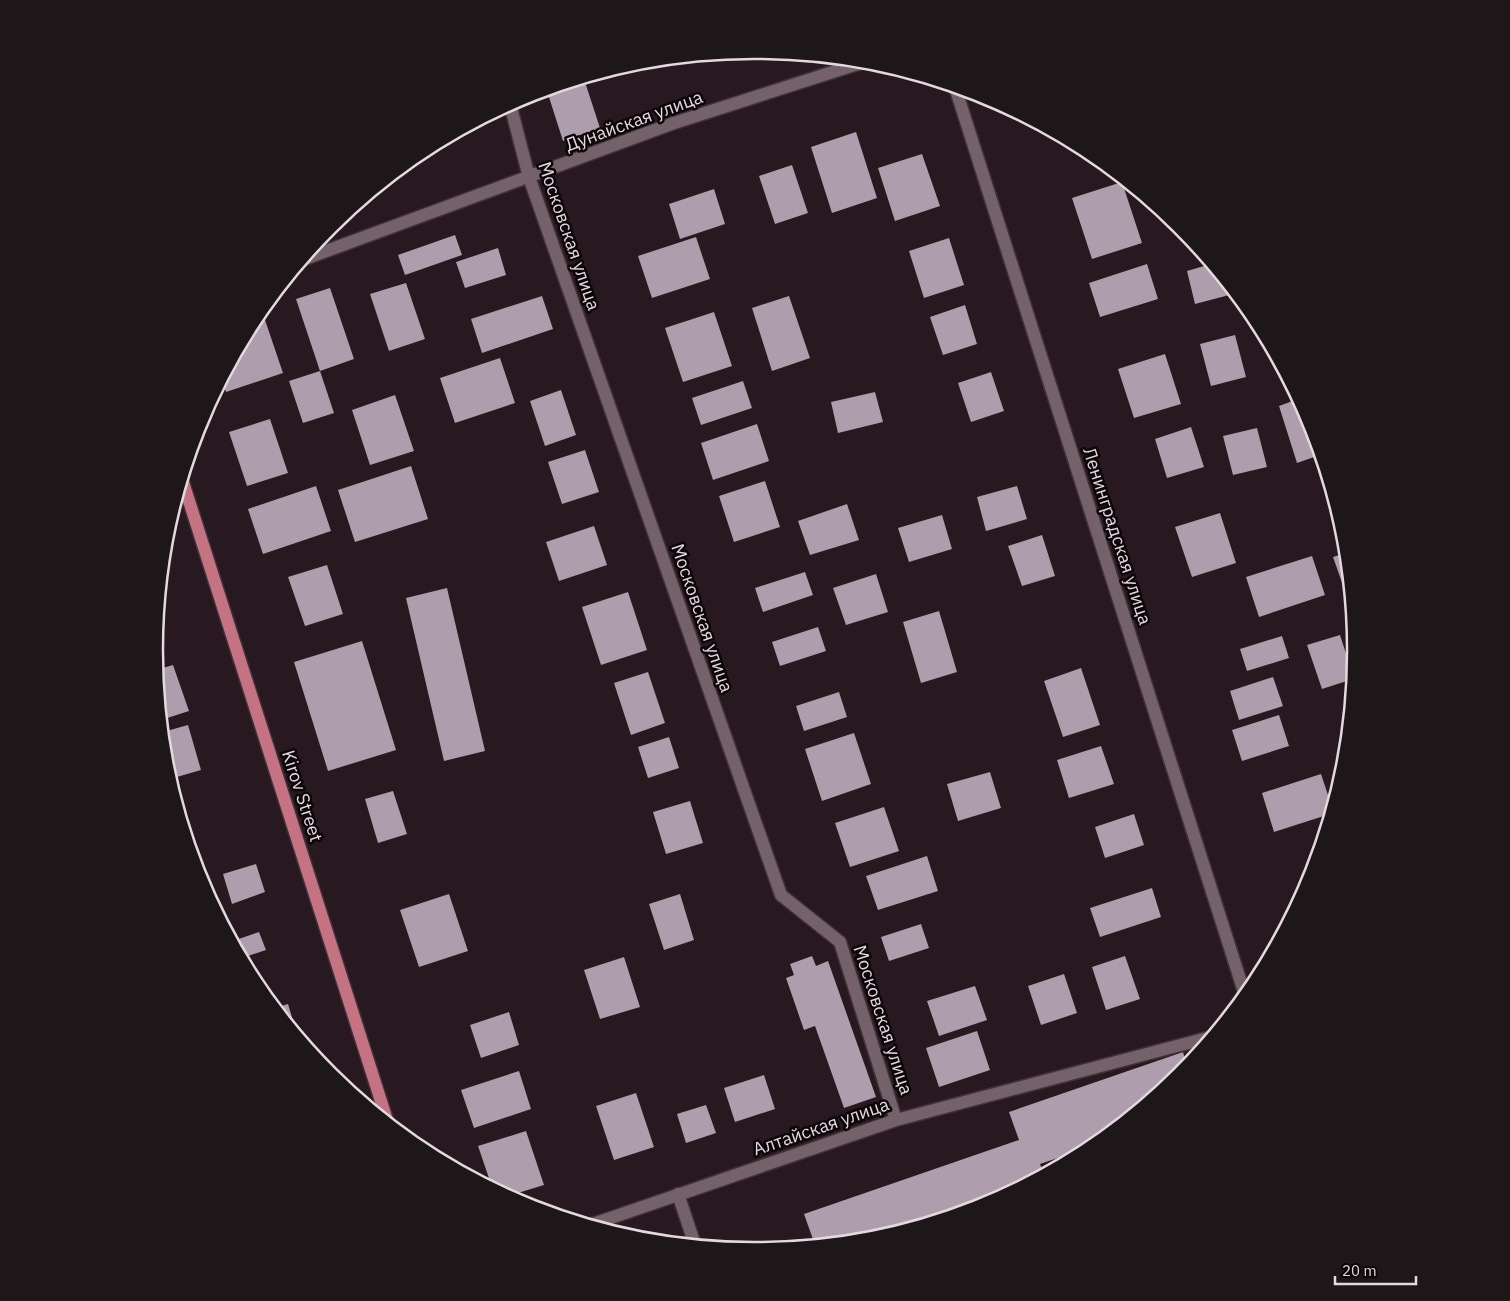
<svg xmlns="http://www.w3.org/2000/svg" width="1510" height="1301" font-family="'IBM Plex Sans',sans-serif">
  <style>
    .building { fill: #ae9dac }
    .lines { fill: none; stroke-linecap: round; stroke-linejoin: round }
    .minor-casing { stroke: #3f3339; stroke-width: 15 }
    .major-casing { stroke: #3f3339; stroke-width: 15 }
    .minor { stroke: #746169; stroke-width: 12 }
    .major { stroke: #c57383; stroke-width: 12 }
    .labels { text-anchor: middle; stroke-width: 5; stroke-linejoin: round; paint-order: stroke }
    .street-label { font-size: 18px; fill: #e4d9de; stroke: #0c0609 }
    .rim { fill: none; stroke: #e4d9de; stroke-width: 2.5 }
  </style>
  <rect width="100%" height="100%" fill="#281820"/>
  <path class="building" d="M585,82l15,46 -37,13 -15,-47z
    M856,132l21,66 -45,15 -21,-66z
    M922,154l18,52 -45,15 -17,-53z
    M792,165l16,48 -33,11 -16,-48z
    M1122,182l20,61 -50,16 -20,-61z
    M714,189l11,35 -45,15 -11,-35z
    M455,235l7,20 -57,20 -7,-20z
    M696,237l14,42 -58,19 -14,-42z
    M949,238l15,47 -40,13 -15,-47z
    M498,248l8,27 -41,13 -9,-26z
    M1147,264l11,35 -58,18 -11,-34z
    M1211,264l21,26 1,4 -38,10 -8,-33z
    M406,283l19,56 -36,12 -19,-57z
    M330,288l24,71 -34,12 -24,-72z
    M542,296l11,33 -71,24 -11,-34z
    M789,296l21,62 -38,13 -20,-63z
    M965,305l12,39 -34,11 -13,-38z
    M714,312l18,54 -49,16 -18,-54z
    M265,320l18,53 -57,19 -4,-12 30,-56z
    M1235,335l11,42 -35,9 -11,-42z
    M1165,354l16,50 -47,14 -16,-49z
    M500,358l15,45 -60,20 -15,-45z
    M320,371l14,42 -31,10 -14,-42z
    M991,372l13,39 -33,11 -13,-39z
    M743,381l9,27 -51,17 -9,-27z
    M561,390l15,45 -31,11 -15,-45z
    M875,392l8,30 -45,11 -7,-31z
    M395,395l19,56 -44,14 -18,-55z
    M1298,399l12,22 10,34 -23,8 -18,-57z
    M270,419l18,54 -41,13 -18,-54z
    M757,424l12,37 -56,19 -12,-37z
    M1191,427l13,40 -37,11 -12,-39z
    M1257,428l10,39 -34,8 -10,-39z
    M585,450l14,42 -37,12 -14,-42z
    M411,466l17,53 -73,23 -17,-52z
    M765,481l15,46 -46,15 -15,-46z
    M316,486l15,45 -68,23 -15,-45z
    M1017,486l10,33 -41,12 -9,-34z
    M847,504l12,36 -49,15 -12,-34z
    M1220,513l16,50 -44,14 -17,-50z
    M942,515l10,34 -43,13 -11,-34z
    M594,526l13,39 -48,16 -13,-39z
    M1042,535l13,41 -33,10 -14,-40z
    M1346,553l4,40 -4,1 -13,-37z
    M1312,556l13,39 -66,22 -13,-40z
    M327,565l16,49 -38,12 -17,-49z
    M805,572l8,23 -50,17 -8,-24z
    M876,574l12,38 -42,13 -13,-37z
    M447,588l38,163 -41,10 -38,-163z
    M628,592l19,58 -46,15 -19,-58z
    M939,611l18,61 -36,11 -18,-61z
    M818,627l8,24 -46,15 -8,-24z
    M1340,635l13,40v4l-31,10 -15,-44z
    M1282,636l7,22 -42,13 -7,-22z
    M362,641l34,109 -68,21 -34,-109z
    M173,665l16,46 -28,9 -5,-50z
    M1081,668l19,57 -37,12 -19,-56z
    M648,672l17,51 -34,12 -17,-52z
    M1273,677l10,29 -44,14 -9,-29z
    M839,692l8,25 -43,14 -8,-25z
    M1279,715l10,31 -47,15 -10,-31z
    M188,725l13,45 -31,9 -4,-12 -3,-35z
    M854,733l17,51 -49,17 -17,-52z
    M669,737l10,31 -31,10 -10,-31z
    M1101,746l13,38 -45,14 -12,-38z
    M990,772l11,36 -43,13 -11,-37z
    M1321,774l11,33 -2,7 -56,18 -12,-39z
    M393,791l14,43 -29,9 -13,-44z
    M690,801l13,42 -37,11 -13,-42z
    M884,807l15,44 -49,16 -15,-44z
    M1134,814l10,31 -39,13 -10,-31z
    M927,856l11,35 -60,19 -12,-34z
    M256,864l9,28 -33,12 -9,-30z
    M1152,888l9,29 -61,20 -10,-29z
    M449,894l19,57 -49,16 -19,-57z
    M680,894l14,46 -30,10 -15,-46z
    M921,924l8,24 -40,13 -8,-24z
    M259,932l7,18 -24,8 -9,-17z
    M812,956l4,10 12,-5 48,136 -32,11 -29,-82 -11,4 -18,-52 8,-3 -4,-11z
    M1125,956l15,43 -34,11 -14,-43z
    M624,957l16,50 -40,12 -16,-49z
    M1064,974l13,39 -36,12 -13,-39z
    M975,986l12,34 -48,16 -12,-35z
    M288,1004l9,30 -22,-26z
    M509,1012l10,33 -38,13 -11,-33z
    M977,1031l13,39 -51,17 -13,-39z
    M1183,1052l4,14 -8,9 -86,71 -53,18 4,10 -59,31 -113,35 -57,5 -11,-31 215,-74 -10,-28z
    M519,1071l12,38 -57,19 -13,-38z
    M764,1075l11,34 -40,13 -11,-34z
    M636,1093l18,54 -40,13 -18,-54z
    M706,1105l10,28 -30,10 -9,-29z
    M526,1131l18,54 -36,11 -16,-9 -14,-41z"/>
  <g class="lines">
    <defs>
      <path id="minor" d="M955,87l290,908
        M510,104l19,73 252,718 59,47 56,178
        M302,260l372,-137 193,-62
        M678,1194l17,51
        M590,1225l306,-105 315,-83"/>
      <path id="major" d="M182,479l206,644"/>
    </defs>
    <use href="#minor" class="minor-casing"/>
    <use href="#major" class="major-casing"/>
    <use href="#minor" class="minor"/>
    <use href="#major" class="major"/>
  </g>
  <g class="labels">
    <g class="street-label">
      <text transform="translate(634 121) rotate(-20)" y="6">Дунайская улица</text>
      <text transform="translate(569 236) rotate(71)" y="6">Московская улица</text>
      <text transform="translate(1117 536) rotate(72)" y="6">Ленинградская улица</text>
      <text transform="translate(702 618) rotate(71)" y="6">Московская улица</text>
      <text transform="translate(302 796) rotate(72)" y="6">Kirov Street</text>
      <text transform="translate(883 1020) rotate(72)" y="6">Московская улица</text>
      <text transform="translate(821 1127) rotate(-19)" y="6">Алтайская улица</text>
    </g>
  </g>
  <path d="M0 0H1510V1301H0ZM754 59H756A591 591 0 0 1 1347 650V651A591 591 0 0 1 756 1242H754A591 591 0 0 1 163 651V650A591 591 0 0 1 754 59Z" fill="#1d171a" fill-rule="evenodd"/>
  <path class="rim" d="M754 59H756A591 591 0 0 1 1347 650V651A591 591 0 0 1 756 1242H754A591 591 0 0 1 163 651V650A591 591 0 0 1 754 59Z"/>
  <path d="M1335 1276v8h81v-8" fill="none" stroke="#e4d9de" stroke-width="2.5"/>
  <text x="1342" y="1276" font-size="15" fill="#e4d9de" stroke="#0c0609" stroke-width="4" paint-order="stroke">20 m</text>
</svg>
